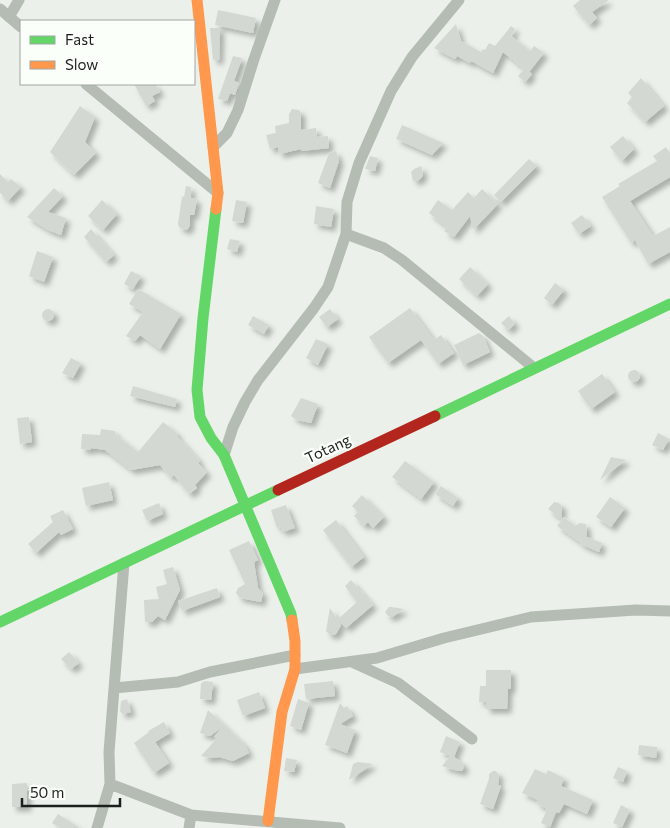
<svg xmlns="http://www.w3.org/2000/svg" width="670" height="828" font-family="Commissioner,sans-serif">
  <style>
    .building { fill: #d4d8d3; filter: url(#shadow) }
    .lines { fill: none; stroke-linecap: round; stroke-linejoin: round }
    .street { stroke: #b4bcb4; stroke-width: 11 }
    .fast { stroke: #63d668; stroke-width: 11 }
    .slow { stroke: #ff974d; stroke-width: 11 }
    .jam { stroke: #b3261e; stroke-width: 11 }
    .labels { text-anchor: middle; stroke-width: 4.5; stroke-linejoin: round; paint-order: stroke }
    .street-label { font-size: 15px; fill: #1c201c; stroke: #fafffa }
  </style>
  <defs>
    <filter id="shadow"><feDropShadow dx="4.5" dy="4.5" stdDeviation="2.5" flood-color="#0004"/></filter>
  </defs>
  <rect width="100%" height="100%" fill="#ebf1ea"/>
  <path class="building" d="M580,0h29l-17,12 5,6 -8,7 -16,-19z
    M218,10l38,8 -3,15 -38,-8z
    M456,24l5,17 20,11 2,-3 2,1 4,-7 6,3 16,-20 4,3 -4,7 19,15 4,-5 10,7 -15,19 3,2 -7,8 -7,-6 6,-7 -21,-17 -10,21 -22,-12 -1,2 -13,-7 -2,3 -21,-11z
    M210,28h10l-1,32h-6z
    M233,56l9,2 -8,23 5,2 -4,12 -5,-2 -3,8 -9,-2z
    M641,78l23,28 -19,16 -18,-19 5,-6 -4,-4z
    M134,84h21l5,8 -8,4 3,5 -9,5z
    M80,106l15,11 -10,25 11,11 -22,22 -24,-23z
    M292,109l7,1 2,3v17l15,-2 1,9 11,-1 1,12 -28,3v-2l-22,5 -1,-7 -8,2 -4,-14 10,-2 -1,-7 14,-3v-9z
    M402,125l41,18 -11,12 -36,-16z
    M623,136l11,13 -12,12 -12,-14z
    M666,147l4,6v24l-40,24 23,35 17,-9v25l-22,12 -13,-24 -4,3 -29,-46 18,-11 -2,-2 39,-23 -4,-5z
    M336,151l3,10 -9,27 -12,-5 11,-30z
    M370,156l8,2 -3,13 -10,-2z
    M529,159l8,7 -36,36 -7,-7z
    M421,166l2,7 -1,4 -3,3 -6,1 -2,-9 3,-3z
    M0,174l8,8 3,-3 10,8 -13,14 -8,-8z
    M186,186l5,1v11l6,1 -3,16h-4v10l-2,4 -4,1 -5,-3 -1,-3 4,-28 2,1z
    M54,188l9,8 -15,16 18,6 -5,17 -13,-5 -21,-13z
    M482,189l16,15 -25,26 -3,-14 -16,21 -10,-6 3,-4 -18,-14 9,-13 14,10 16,-18 6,6z
    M102,200l15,14 -14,16 -15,-14z
    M236,200l11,2 -4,21 -11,-2z
    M316,206l18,3 -3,18 -17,-3z
    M582,215l9,11 -12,8 -8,-11z
    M91,229l23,26 -8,7 -22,-25z
    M230,239l10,2 -3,11 -10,-3z
    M37,251l16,6 -9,25 -15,-6z
    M470,267l18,17 -11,12 -18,-17z
    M131,271l10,5 -8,13 -9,-5z
    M555,283l9,7 -12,15 -8,-7z
    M138,289l43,25 -21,35 -20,-14 -5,6 -9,-5 17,-24 -14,-8z
    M410,308l24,32 7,-5 13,18 -16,11 -17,-24 -33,23 -19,-26z
    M42 315a6 6 0 1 1 12 0a6 6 0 1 1-12 0Z
    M330,309l8,10 -11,8 -8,-10z
    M253,316l16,9 -5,9 -16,-9z
    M509,316l6,8 -7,6 -7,-7z
    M479,333l4,3 7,16 -27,13 -9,-20z
    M316,339l12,5 -10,21 -12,-7z
    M71,358l10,5 -8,15 -11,-5z
    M628 376a6 6 0 1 1 12 0a6 6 0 1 1-12 0Z
    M602,374l13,18 -24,17 -13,-18z
    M133,386l44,13 -2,8 -45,-11z
    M301,398l17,6 -7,19 -14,-3 -6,-4z
    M29,417l3,25 -12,2 -3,-26z
    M163,422l15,12 -1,2 23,25 -2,2 9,9 -12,13 2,3 -8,6 -15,-19 -3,3 -11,-13 -29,5 -26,-20 -14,-2v2l-10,-1 1,-15 18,1 1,-6 14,2v3l23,18z
    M658,433l11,6 -6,11 -11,-5z
    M611,457l15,3 -26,20z
    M405,461l29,21 -13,17 -29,-22z
    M109,482l4,18 -27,6 -4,-18z
    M441,486l17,12 -5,8 -18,-12z
    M362,495l22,22 -11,11 -5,-6 -4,4 -10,-10 4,-4 -6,-6z
    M610,497l15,11 -14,19 -15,-10z
    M554,502l5,1 3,3 -1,13 -13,-10z
    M159,503l4,11 -16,7 -5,-11z
    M286,505l9,23 -13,4 -1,-5 -4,1 -6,-18z
    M63,510l10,19 -12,6 -2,-3 -23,21 -8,-9 25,-22 -3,-6z
    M564,517l11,9 5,-3 6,1 1,13 15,6 -3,9 -19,-8 1,-1 -24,-17z
    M336,520l28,37 -13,10 -28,-37z
    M249,541l9,19 -4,2 4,26 5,5 -2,9 -21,-4 -4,-5 2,-5 7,-4 -16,-34z
    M173,567l7,23 -15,30 -7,-4 -6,6h-7l-1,-22 15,-1 -3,-12 11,-3 -4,-14z
    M351,580l22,25 -27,23 -8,-9 19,-17 -12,-16z
    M217,588l3,9 -38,14 -4,-10z
    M389,607h2l13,2 -12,8 -4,-1 -3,-4z
    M330,608l11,17 -5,9 -4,1h-2l-4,-4z
    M69,652l10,11 -8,6 -10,-10z
    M486,670h25v19h-3l-1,20h-21v-7h-7l1,-16h6z
    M205,681l8,1 -2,18 -11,-1 1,-16z
    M333,681l2,15 -29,3 -2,-15z
    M259,692l6,16 -22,8 -6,-16z
    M127,699l4,13 -9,2 -2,-3 1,-10z
    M298,699l11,4 -8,27 -11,-4z
    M340,703l4,5 3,-2 6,10 -13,8 15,6 -8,23 -22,-8z
    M208,710l36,34 5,9 -16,8 -14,-4 -9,1 -9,-2 16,-18 -3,-1 7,-9 -11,8 -10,-3z
    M164,722l6,11 -15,9 14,21 -15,10 -20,-30 15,-11 -1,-1z
    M446,736l14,6 -6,15 10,7v3l-2,4h-4l-16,-5 8,-10 -10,-4z
    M639,745l18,2 -1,11 -18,-3z
    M286,758l11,2 -3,12 -10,-1z
    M358,762l15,2 -24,16 4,-16z
    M618,767l9,4 -4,11 -10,-4z
    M535,769l11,5 2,-4 16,8 -3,8 32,14 -6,14 -23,-10 -5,9 -3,-1 -6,15 -9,-4 6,-14 -11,-6 2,-3 -16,-7z
    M493,771h3l3,4 -1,10 3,1 -8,23 -13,-5 9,-25v-5z
    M27,783v24h-15v-23z
    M621,805l9,5 -8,17 -9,-4z
    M58,814l22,14h-20l-8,-5z"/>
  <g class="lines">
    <path class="street" d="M0,9l21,18
      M9,17l10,-17
      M86,84l132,109
      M213,147l14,-14 11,-23 16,-51 21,-59
      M346,234l38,14 18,12 132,108
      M224,455l9,-28 12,-25 13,-22 56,-72 14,-21 18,-53 1,-32 12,-39 32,-72 21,-34 47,-57
      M124,563l-15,189 1,32 81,31 149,13
      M352,662l46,21 74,56
      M295,669l82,-11 67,-20 87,-21 105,-7 34,1
      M114,688l64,-6 32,-10 85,-17
      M97,828l13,-44
      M189,828l2,-13"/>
    <path class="fast" d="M216,209l-13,109 -6,72 3,27 11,21 13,17 67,159 1,6
      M435,416l235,-112
      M0,622l278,-132"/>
    <path class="slow" d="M197,0l21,193 -2,16
      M268,821l14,-109 13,-43v-28l-3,-21"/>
    <path class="jam" d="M278,490l157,-74"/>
  </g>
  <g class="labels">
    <g class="street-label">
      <text transform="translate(328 449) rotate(-25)" y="5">Totang</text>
    </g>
  </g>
  <rect x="20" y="20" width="175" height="65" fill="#fafffa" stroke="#a1a6a1"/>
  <rect x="30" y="36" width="25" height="8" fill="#63d668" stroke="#a1a6a1"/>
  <text x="65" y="45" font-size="15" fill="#1c201c">Fast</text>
  <rect x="30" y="61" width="25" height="8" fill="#ff974d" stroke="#a1a6a1"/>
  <text x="65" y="70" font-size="15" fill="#1c201c">Slow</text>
  <path d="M22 798v8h98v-8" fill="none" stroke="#1c201c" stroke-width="2.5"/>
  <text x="30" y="798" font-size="15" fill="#1c201c" stroke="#fafffa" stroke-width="4" paint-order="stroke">50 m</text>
</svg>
